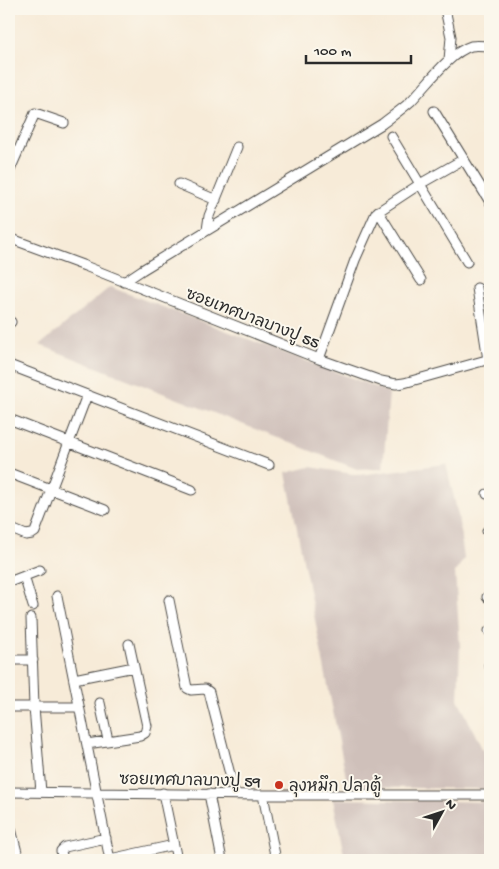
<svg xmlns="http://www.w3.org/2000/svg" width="499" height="869" font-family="'Gochi Hand','Playpen Sans Thai',sans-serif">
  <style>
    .industrial { fill: #cfc0ba }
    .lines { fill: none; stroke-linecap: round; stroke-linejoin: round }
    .minor-casing { stroke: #4a4845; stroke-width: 11 }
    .minor { stroke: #fff; stroke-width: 9 }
    .poi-dot { fill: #c8321e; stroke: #fbf7ec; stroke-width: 2 }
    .labels { text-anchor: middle; stroke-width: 4; stroke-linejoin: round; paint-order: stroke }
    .street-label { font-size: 16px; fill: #2b2b2b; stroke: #fbf7ec }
    .poi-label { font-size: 16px; fill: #2b2b2b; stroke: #fbf7ec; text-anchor: start }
  </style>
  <rect width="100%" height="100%" fill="#fbf7ec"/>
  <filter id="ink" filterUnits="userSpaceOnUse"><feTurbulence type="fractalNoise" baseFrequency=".02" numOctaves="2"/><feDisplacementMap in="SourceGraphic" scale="10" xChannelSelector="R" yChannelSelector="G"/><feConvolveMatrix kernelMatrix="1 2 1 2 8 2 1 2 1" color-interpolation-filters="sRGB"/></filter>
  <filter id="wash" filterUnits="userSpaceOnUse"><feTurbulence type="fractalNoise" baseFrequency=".0096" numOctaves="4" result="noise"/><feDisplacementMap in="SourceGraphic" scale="20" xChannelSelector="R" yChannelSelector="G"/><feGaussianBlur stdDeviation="1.12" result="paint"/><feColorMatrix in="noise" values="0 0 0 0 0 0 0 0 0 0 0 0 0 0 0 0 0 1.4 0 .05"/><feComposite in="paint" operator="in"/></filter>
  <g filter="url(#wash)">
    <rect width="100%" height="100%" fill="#f7ebd8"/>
    <path class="industrial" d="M110,287l279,105 -6,76 -26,1 -317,-124z
      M446,464l12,51 6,44 -9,13 5,74 -2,53 32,66v24l-142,-2 -62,-314 24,-6 49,8z
      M333,799l157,3v58h-145z"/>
  </g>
  <g filter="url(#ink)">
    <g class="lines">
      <defs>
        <path id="minor" d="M445,9l6,28 -2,23
          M434,111l56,91
          M464,159l-44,25 47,78
          M9,172l26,-59 29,10
          M179,184l37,16
          M378,211l43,69
          M207,230l2,-14 28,-69
          M9,238l76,28 234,93 62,22 15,3 8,-1 86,-24
          M124,282l18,-12 240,-146c9,-7 19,-14 28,-22 16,-16 39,-49 61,-56 6,-1 13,0 19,0
          M477,288l11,72
          M9,321l2,1
          M319,359l36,-99 21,-47 44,-29 -29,-48
          M9,365l260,100
          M9,419l183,71
          M9,473l96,37
          M487,494h3
          M9,528l17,7 6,-1 3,-2 52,-137
          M487,531h3
          M489,564h1
          M24,576l9,30
          M9,582l31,-12
          M57,596l53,264
          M487,597h3
          M169,600l18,88 4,2 14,-1 4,3 26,102
          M31,618l3,89 7,85
          M489,631h1
          M9,660h24
          M489,665h1
          M74,679l60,-12
          M100,703l8,37
          M9,707h70
          M87,744l53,-8 5,-3 2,-7 -18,-82
          M9,792l254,3h227
          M163,793l14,67
          M209,794l13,66
          M263,795l13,65
          M9,821l10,39
          M110,859l64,-14
          M63,860l-2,-9 4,-4 41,-9"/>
      </defs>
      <use href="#minor" class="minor-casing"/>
      <use href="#minor" class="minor"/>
    </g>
  </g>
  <circle class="poi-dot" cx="279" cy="785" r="5"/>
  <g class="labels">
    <g class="street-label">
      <text transform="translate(253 317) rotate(21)" y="6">ซอยเทศบาลบางปู 55</text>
      <text transform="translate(190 779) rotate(1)" y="6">ซอยเทศบาลบางปู 59</text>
    </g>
    <g class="poi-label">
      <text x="289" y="791">ลุงหมึก ปลาตู้</text>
    </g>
  </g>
  <rect width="499" height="869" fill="none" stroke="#fbf7ec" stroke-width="30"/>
  <g transform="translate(442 812) rotate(50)" stroke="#fbf7ec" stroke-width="4" paint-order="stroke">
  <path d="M0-4L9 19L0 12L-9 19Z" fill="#2b2b2b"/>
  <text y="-8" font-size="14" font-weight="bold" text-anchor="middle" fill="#2b2b2b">N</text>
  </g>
  <path d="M306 55v8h105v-8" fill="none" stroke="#2b2b2b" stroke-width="2.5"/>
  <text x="314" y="55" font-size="15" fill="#2b2b2b" stroke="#fbf7ec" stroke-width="4" paint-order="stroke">100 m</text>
</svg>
